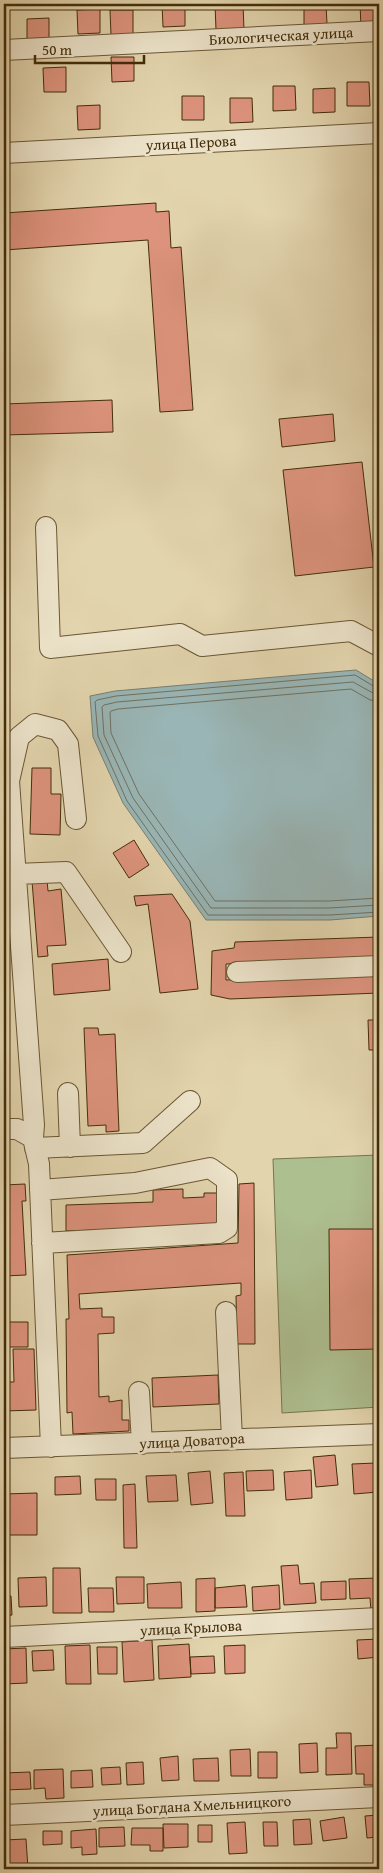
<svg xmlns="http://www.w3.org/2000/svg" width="383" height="1873" font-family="'Gentium Book Plus',serif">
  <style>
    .green { fill: #adbe8f; stroke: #78764c }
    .water { fill: #99b5b5; stroke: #777f71 }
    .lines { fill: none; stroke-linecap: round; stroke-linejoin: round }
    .shore { stroke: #6e7160; stroke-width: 1 }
    .building { fill: #dd937d; stroke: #432d0a }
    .minor-casing { stroke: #6b5733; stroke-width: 22 }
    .minor { stroke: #ece3ca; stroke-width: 20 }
    .labels { text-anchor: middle; stroke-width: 5; stroke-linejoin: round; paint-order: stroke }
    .street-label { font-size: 15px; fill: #432d0a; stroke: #ece3ca }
  </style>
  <rect width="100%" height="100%" fill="#e2d4ad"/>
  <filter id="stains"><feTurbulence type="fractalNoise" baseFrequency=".004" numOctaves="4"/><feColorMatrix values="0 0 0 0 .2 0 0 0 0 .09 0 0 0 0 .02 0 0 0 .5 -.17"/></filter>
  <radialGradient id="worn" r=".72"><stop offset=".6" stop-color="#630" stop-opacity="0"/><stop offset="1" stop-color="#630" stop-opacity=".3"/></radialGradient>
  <path class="green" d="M379,1155v252l-97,6 -9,-254z"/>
  <path class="water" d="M356,670l23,14v232l-49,4h-124l-83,-117 -30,-66 -3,-41 25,-5z"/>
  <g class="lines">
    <path class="shore" d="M379,687h-4l-20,-12 -239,21 -19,4 -2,2 3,34 29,65 81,114h122l49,-3
      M379,694l-6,-1 -20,-11 -236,20 -13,3 -2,2 2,28 29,63 78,110h118l50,-3
      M379,701l-9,-1 -19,-11 -233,20 -7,2 -1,2 1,20 28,61 76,107h114l50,-3"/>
  </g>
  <path class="building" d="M162,4h23v22l-22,1z
    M215,4h28l1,26h-28z
    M258,4h28v3h-28z
    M304,4h22l1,20 -23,1z
    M360,4h19v23h-18z
    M100,9v24l-22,1 -1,-24z
    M110,10h23v24l-22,1z
    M49,18v24l-22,1v-24z
    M111,57h23v24l-22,1z
    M66,67v25h-22l-1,-24z
    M347,82h22l1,24h-23z
    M273,86h22l1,24 -23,1z
    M335,88v24l-22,1v-24z
    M4,92h3l1,24h-4z
    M182,96h22v24h-22z
    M230,98h22l1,24 -23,1z
    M100,105v24l-22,1 -1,-24z
    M156,203v9l13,-1 2,37 10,-1 12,163 -33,2 -12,-172 -144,10v-37z
    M112,400l1,32 -109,3v-31z
    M333,414l2,27 -53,6 -3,-28z
    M362,462l12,105 -79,9 -12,-106z
    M32,768h19v26h10l-1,41 -30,-1z
    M134,840l15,25 -20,13 -16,-25z
    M47,880l1,11 13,-2 5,56 -19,1 1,10 -10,1 -6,-76z
    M4,881l3,44h-3z
    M172,894l18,27 8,68 -38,4 -12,-89 -12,2 -2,-10z
    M379,937v21l-153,6v16l153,-6v19l-149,6 -19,-4 1,-44 22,-3 1,-6z
    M108,959l2,31 -56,5 -2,-31z
    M368,1020h11v30h-10z
    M84,1028h14l1,7 16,-1 4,97 -13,1v-7l-18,1z
    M254,1183l1,161h-18l-1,-48 5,-1v-12l-162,11 1,15 22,-1v9h12v16l-16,1 1,63 10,-1v6l13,-2v20h7v11l-56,3 -1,-22 -5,1 -1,-94h3l-2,-64 171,-12 1,-59z
    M25,1184l1,17h-4l4,74 -22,1v-91z
    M183,1189v9l21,-1v-4h17l1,33 -156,5v-26l87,-3v-12z
    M329,1229h50v120l-49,1z
    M4,1322h24v25h-24z
    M13,1349h21l2,61 -32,1v-29h10z
    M218,1375l1,29 -66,3 -1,-29z
    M335,1455l3,30 -22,2 -3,-30z
    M376,1463l2,29 -24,2 -2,-30z
    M273,1470l1,20 -27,1 -1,-20z
    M311,1470l1,28 -26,2 -2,-28z
    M210,1471l3,32 -22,2 -3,-32z
    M243,1472l2,44h-19l-2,-43z
    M176,1475l2,26 -30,1 -2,-26z
    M80,1476l1,18 -26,1v-18z
    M95,1479h21v21h-20z
    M135,1484l2,64h-13l-1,-63z
    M37,1493v42h-33v-41z
    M298,1565l2,19 14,-1 2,20 -32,2 -3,-39z
    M53,1568h27l2,45h-29z
    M46,1577l1,29 -28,1 -1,-29z
    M116,1577h28v26l-27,1z
    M215,1578v33l-19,1v-33z
    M377,1578v9h2v24h-8l-1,-13 -20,1 -1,-20z
    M346,1581v18l-25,1v-18z
    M181,1582l1,26h-34l-1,-24z
    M245,1585l2,22 -32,1v-20z
    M279,1585l1,24 -27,2 -1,-24z
    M88,1588h25l1,24h-25z
    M4,1596h7l1,19 -8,1z
    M379,1639v18l-21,2 -1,-19z
    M152,1640l2,40 -30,2 -2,-40z
    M189,1644l2,33 -32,2 -1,-33z
    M90,1645l1,39h-25l-1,-38z
    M245,1645v28l-20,1 -1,-28z
    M97,1647h20v27h-19z
    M26,1648l1,35 -23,1v-35z
    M53,1650l1,20 -21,1 -1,-20z
    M214,1656l1,17 -24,1 -1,-17z
    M336,1733h15l1,41 -26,1v-27h11z
    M317,1743l1,29 -18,1 -1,-29z
    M379,1745v34h-3v6h-12v-11h-8l-1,-28z
    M250,1749l1,27h-20l-1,-26z
    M258,1752h19v26h-19z
    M178,1756l1,24 -17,1 -2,-23z
    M218,1758l1,23h-25l-1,-22z
    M143,1762l1,22 -17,1 -1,-22z
    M120,1767l1,17 -19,1 -1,-17z
    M63,1769l1,29 -18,1 -1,-11 -11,1v-19z
    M92,1770l1,17 -22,1v-17z
    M30,1772l1,17 -27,1v-17z
    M379,1815v22l-12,1 -2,-22z
    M344,1817l3,21 -24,3 -3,-20z
    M310,1819l2,25 -18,1 -1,-25z
    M245,1822l2,31 -18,1 -2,-31z
    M263,1822h14l1,24h-14z
    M163,1824h25v23l-24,1z
    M198,1825h14v17h-14z
    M124,1827l1,19 -26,1v-19z
    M132,1828h31v23h-13v-6h-19z
    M96,1829l1,25 -15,1v-8l-11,1v-17z
    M43,1831h19v13l-19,1z
    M26,1839l2,30h-24v-29z"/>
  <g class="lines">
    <defs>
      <path id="minor" d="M4,50l375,-19
        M4,153l375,-20
        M46,527l4,121 130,-14 22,12 149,-15 28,15
        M16,874l50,-2 55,80
        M237,972l142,-6
        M68,1093l2,54
        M4,1129h13l16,9
        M35,1148l108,-5 47,-42
        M40,1190l95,-7 75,-15 17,12v48l-8,5 -177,10
        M226,1312l6,127
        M139,1392l3,52
        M51,1447l-12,-283 -6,-26 1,-13 -25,-344 10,-44 16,-13 23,6 10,14 8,75
        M4,1448l375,-14
        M4,1637l375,-19
        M4,1815l375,-18"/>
    </defs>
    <use href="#minor" class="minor-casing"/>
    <use href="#minor" class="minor"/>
  </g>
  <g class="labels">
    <g class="street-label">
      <text transform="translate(281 36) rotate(-3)" y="5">Биологическая улица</text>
      <text transform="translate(191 143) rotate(-3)" y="5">улица Перова</text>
      <text transform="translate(192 1441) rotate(-3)" y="5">улица Доватора</text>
      <text transform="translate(191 1628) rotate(-3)" y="5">улица Крылова</text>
      <text transform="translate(192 1806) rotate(-3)" y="5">улица Богдана Хмельницкого</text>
    </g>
  </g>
  <rect width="383" height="1873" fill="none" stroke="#e2d4ad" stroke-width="20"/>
  <rect x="5" y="5" width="373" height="1863" fill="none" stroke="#432d0a" stroke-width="2.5"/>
  <rect x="10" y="10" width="363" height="1853" fill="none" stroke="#432d0a"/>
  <path d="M35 55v8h109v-8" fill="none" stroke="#432d0a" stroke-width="2.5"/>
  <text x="42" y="55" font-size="15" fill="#432d0a" stroke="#ece3ca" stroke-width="4" paint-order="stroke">50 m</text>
  <rect width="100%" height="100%" filter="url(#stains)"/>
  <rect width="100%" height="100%" fill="url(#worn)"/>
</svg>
